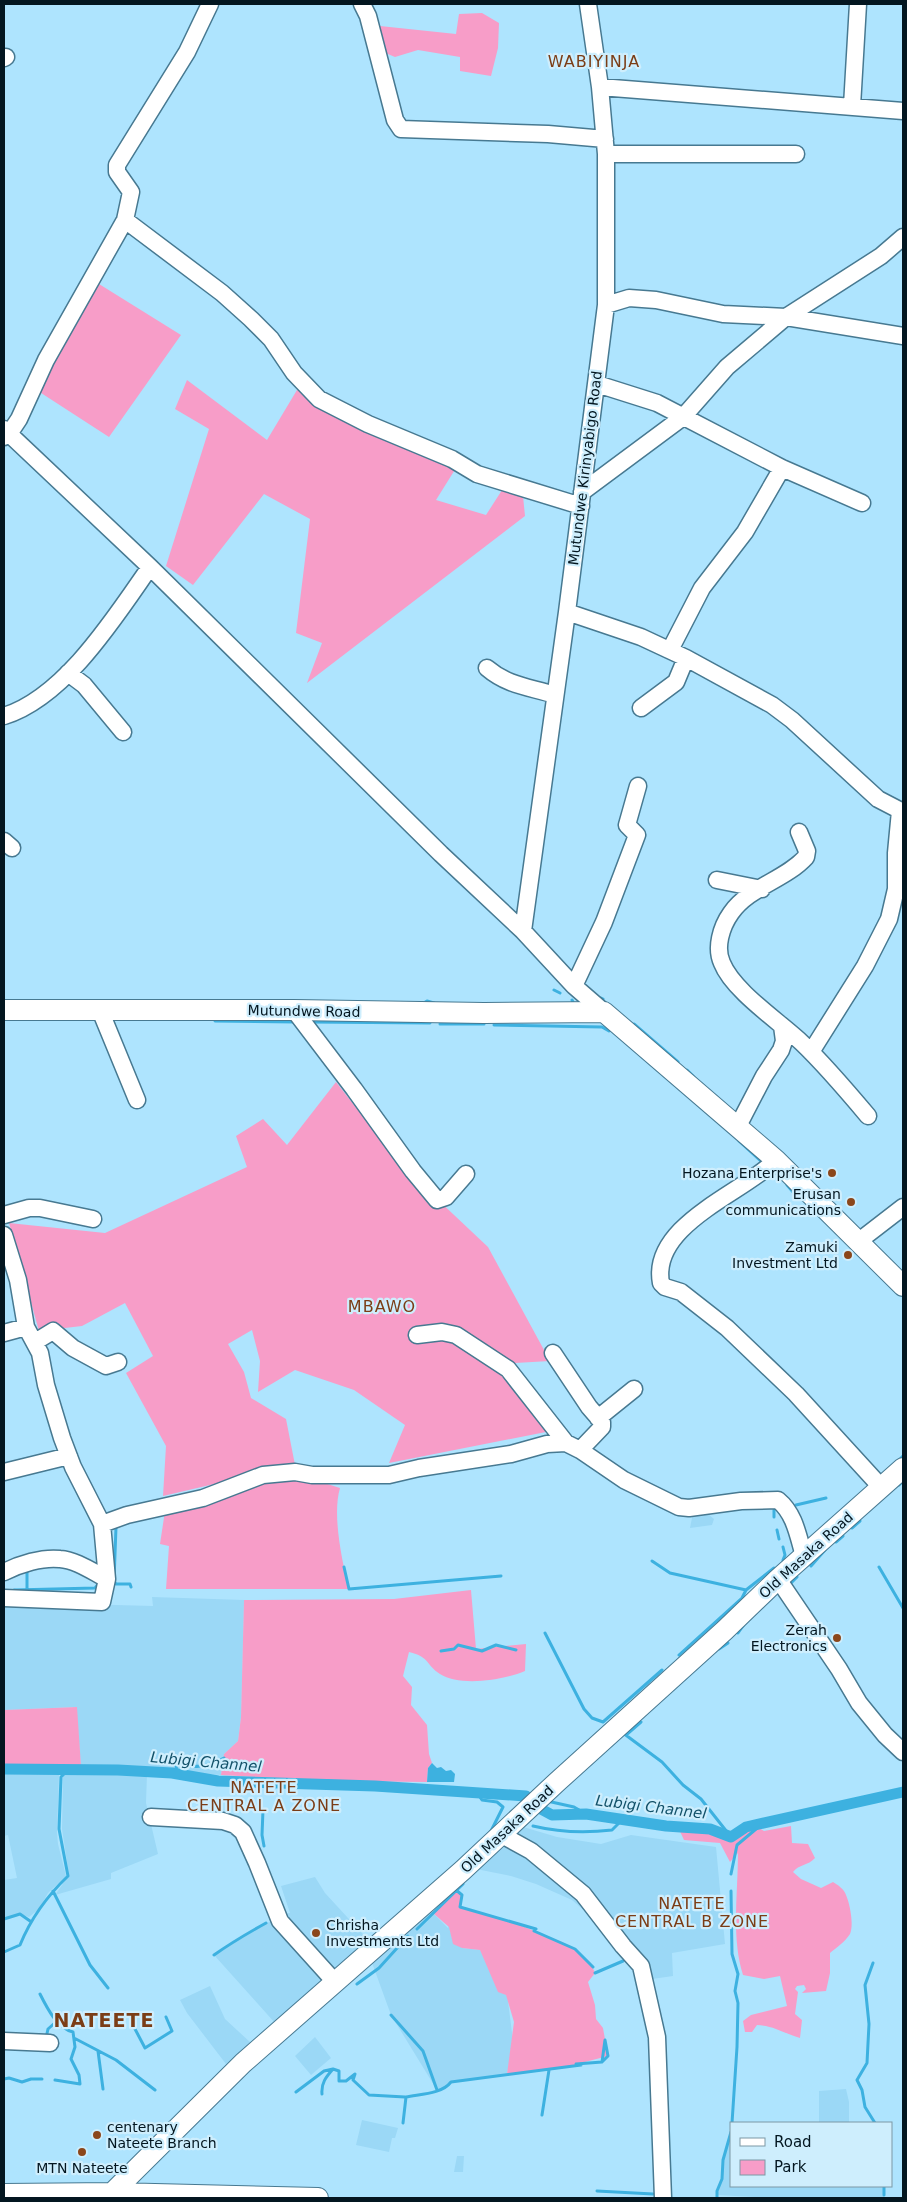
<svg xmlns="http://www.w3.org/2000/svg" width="907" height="2202" font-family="'DejaVu Sans',sans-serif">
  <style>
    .built { fill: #9bd8f6 }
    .green { fill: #f79dc8 }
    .water { fill: #3db1e0 }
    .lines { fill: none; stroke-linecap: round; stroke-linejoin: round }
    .stream { stroke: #3db1e0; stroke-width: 3 }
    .canal { stroke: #3db1e0; stroke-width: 11 }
    .minor-casing { stroke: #477991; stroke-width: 19 }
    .major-casing { stroke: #477991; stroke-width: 22 }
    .minor { stroke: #fff; stroke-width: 16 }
    .major { stroke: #fff; stroke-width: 20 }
    .poi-dot { fill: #8b471b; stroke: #ceeefd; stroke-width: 2 }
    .labels { text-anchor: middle; stroke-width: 4.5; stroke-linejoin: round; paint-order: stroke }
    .street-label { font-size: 14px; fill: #031620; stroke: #ceeefd }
    .poi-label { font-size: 14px; fill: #031620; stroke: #ceeefd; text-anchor: end }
    .water-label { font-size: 15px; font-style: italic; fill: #125169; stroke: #ceeefd }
    .quarter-label { font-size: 16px; letter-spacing: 1px; fill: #7b3d16; stroke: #ceeefd }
    .district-label { font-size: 19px; font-weight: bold; letter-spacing: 1px; fill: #7b3d16; stroke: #ceeefd }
  </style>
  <rect width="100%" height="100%" fill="#aee4fe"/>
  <path class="built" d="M693,1513l15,1 6,5 -2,6 -22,3z
    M152,1597l92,3 -3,117 -3,24 -14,13 -3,21 -28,-2 -24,-4 -88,-3 -5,-59 -72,3v-108l149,4z
    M63,1771l-4,4 -2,58 1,11 8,32 -18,17 -9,16 -10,8 -9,-3 -16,5v-39l13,-2 -9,-43 -4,1v-63z
    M69,1771l78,3 -1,29 12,51 -47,19v6l-56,16 14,-20 -7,-46 1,-52z
    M520,1826l37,11 44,7 30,-9 85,12 9,97 -53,9 1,23 -21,3 -24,-31 -56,-48 -36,-16 -25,-8 -35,-7z
    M315,1877l10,16 46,50 -39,32 -49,-61 7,-1 -9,-27z
    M430,1910l18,18 1,-3 13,23 18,2 27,43 6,48 -6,33 -56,8 -4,6 -10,2 -46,-75 -20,-55z
    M274,1919l53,59 -52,45 -61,-68 18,-13 9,-3z
    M210,1986l15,33 26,24 -25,21 -39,-51 -7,-13z
    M315,2037l16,21 -20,17 -16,-19z
    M846,2089l3,13v21h-30v-32z
    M362,2120l36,8 -3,10h-3l-3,14 -33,-7z
    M731,2132v54h153v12h-112l-55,-3 5,-16 1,-19z
    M457,2156h7l-1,16h-9z"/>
  <path class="green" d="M482,13l17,10 -1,25 -7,28 -31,-5v-14l-42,-7 -23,7 -12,-5 -3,-26 76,8 3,-20z
    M99,284l82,51 -72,102 -71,-46z
    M187,380l80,60 30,-50 159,78 -20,32 50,15 18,-28 19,9 2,20 -218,167 15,-40 -26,-10 14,-114 -46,-25 -71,91 -27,-19 43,-137 -34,-20z
    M336,1082l65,83 87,82 62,114 -35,2 36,68 -162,32 16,-38 -51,-35 -59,-20 -37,22 2,-31 -8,-31 -24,14 16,28 7,26 35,21 9,46 -132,31 3,-50 -40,-73 27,-17 -28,-53 -43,23 -43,5 -30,-108 96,10 142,-66 -11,-31 27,-17 24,26z
    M296,1474l44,14c-8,27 2,73 9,101h-183l3,-43 -9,-2 5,-33 79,-26z
    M471,1590l5,59 50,-5 -1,27c-21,9 -65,16 -85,3 -14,-9 -10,-17 -31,-22l-6,24 9,11 -1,18 16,20 2,29 3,9 -4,5 -1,14 -94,-1 -112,-6 3,-21 14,-13 3,-24 3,-117 150,-1z
    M77,1707l4,59 -77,1v-57z
    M754,1825l10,6 27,-5 1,17 16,1 7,14c-7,8 -16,6 -22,14l8,7 20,9 12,-6c5,3 11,7 13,13 4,9 8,30 4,39 -5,8 -13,13 -20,19v20l-4,18 -24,2 4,-4 -2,-4 -7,1 -2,3 3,3 -3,22 7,6 -2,18c-17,-5 -25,-12 -43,-13l-5,7h-7l-2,-11 8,-6 36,-9 -7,-30 -16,3 -21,-4c-12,-38 -5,-82 -5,-122l-8,9 -10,-19 -36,-3 -6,-13 32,2 21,8 15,-10z
    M456,1890l6,5 -2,12 52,15 50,20 13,7 15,13 5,11 -7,9 7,23 1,14 7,9 5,28 -31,8 4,1 -29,5 -45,4 7,-52 -8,-27 -8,-3 -18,-42 -18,-2 -9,-4 -4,-17 -16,-14z"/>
  <path class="water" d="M432,1763l5,5 4,-1 5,4 5,-1 4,4 -1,8h-27l1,-14z"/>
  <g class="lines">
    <path class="stream" d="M554,990l6,3
      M601,998l2,1
      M572,1000l1,2
      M422,1004l5,-3 7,2
      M215,1021l82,1
      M311,1022l119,1
      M440,1024h44
      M634,1024l44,38
      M494,1025l108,2 7,4
      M687,1070l6,6
      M739,1141l25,23
      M787,1185l6,7
      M901,1458l2,-2
      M899,1485l4,-4
      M796,1505l30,-7
      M774,1510v7
      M116,1527l-2,54 2,3h14l1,3
      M852,1528l8,-7
      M777,1530l2,9
      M836,1542l7,-6
      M783,1560l2,-5 -2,-8
      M652,1561l18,12 76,17 28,-22
      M811,1566l14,-16
      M27,1567v23
      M344,1567l5,22 152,-13
      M879,1567l24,41
      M790,1584l7,-7
      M14,1590l81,-2 5,-6
      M545,1633l39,76 8,9 11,4 59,-52
      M738,1633l5,-7
      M719,1649l9,-6
      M441,1651l13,-2 4,-4 24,6 14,-6 20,5
      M679,1655l63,-57 4,-8
      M623,1733l39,29 21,23 18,14 30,38
      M626,1735l15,-13
      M177,1774l-1,-9c18,3 32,2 48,-7
      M477,1793l5,7 15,2 6,5 -13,26
      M547,1801l27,6 12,7
      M263,1810l-1,25 2,11
      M533,1826c25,6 54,7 79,4l9,-9
      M731,1874l6,-29 25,-21
      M456,1890l6,5 -2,12 76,22 -2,2 41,18 18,18
      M53,1891l37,74 18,23
      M731,1891l1,63 6,20 -3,17 3,12 -1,44 -5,76
      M4,1919l16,-5 10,7
      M417,1929l46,-45
      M4,1952l16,-7c11,-27 27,-49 48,-69l-9,-47 2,-52 9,-9
      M214,1955c17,-12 34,-22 52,-32
      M873,1963l-8,22 4,39 -2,39 -10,17 5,10 3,17 10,16
      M595,1973l28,-12
      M357,1984l22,-16 29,-32
      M40,1994c7,14 17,34 33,38l2,15 -4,12 8,16 1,9 -25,-4
      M391,2015l32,36 14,39
      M135,2029l10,19 27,-17 -6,-14
      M46,2038l2,-9 9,-8
      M74,2038l42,22 39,30
      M98,2051l5,38
      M4,2079l5,-1 13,4 9,-3h11
      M296,2092l28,-21 9,-2
      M322,2094c-1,-11 4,-17 11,-25l6,2v10h7l9,-7 -2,6 16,15 36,2
      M542,2115l7,-45
      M403,2123l3,-26c14,-3 36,-3 45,-15l130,-17 -5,-1 26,-2 6,-6 -3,-16 -3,22
      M884,2186v9
      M597,2191l56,3
      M717,2198v-7l5,-12 1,-19 8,-28"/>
    <path class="canal" d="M4,1769l114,1 54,3 46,8 157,5 151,10
      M539,1808l13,7 34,-1 80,12 44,3 21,8 15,-10 157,-35"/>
    <defs>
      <path id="minor" d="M362,4l6,12 27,104 6,9 147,5 57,5
        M4,58l2,-1
        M600,87l303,24
        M852,106l6,-102
        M606,154h190
        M125,220l97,73 29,26 20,20 23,34 25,26 49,25 84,35 25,15 104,32
        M606,305l23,-7 27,2 67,14 63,3 95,-61 22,-19
        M597,384l60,19 125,65 80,35
        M4,429l146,138 291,287 82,77 51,55 30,26
        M4,437l5,-3 10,-15 27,-59 79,-140 6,-28 -14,-20v-7l70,-113 23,-48
        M582,492l101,-75 44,-50 59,-50 117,19
        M567,612l74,25 45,21 86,47 20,15 86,79 25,13
        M670,650l32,-62 43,-56 37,-64
        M487,668c21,18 43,19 68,27
        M68,673l16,12 39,47
        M641,708l35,-26 10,-24
        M4,716c61,-19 111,-99 146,-149
        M799,832l8,19 -1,6c-21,23 -57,30 -75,56 -10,14 -16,35 -9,50 11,28 58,59 80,80 24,23 45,48 66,73
        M4,841l8,7
        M717,880l45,9
        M523,931l44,-319 39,-307v-151l-6,-67 -12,-83
        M574,986l30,-64 33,-87 -10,-10 11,-39
        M100,1010l37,90
        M294,1010l60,79 59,82 24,29 9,-3 20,-23
        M811,1052l54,-86 24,-47 7,-30v-36l4,-42
        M738,1126l26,-50 17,-26 3,-9 -2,-15
        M776,1160c-33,33 -126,65 -115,123l4,4 16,5 46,36 69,66 85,93
        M4,1215l25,-7h11l53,11
        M4,1235l14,45 8,47 14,26 6,32 16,53 11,29 29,57 5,55 -5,23 -98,-4
        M859,1241l44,-34
        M4,1333l22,-6
        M417,1335l25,-3 14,3 52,34 58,74
        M35,1342l18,-11 20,17 33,18 12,-4
        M553,1353l36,54 13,15v5l-22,23
        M598,1418l36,-29
        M4,1472l65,-16
        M102,1524l25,-9 76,-17 60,-23 32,-3 17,3h77l30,-7 92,-14 36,-10 19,-1 14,7 44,30 55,27 10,1 52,-7 37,-1c17,14 20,36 26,56
        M4,1572c16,-8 38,-15 56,-13 16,1 33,13 47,20
        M778,1579l61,90 20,34 26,32 18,17
        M151,1817l72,4 12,4 8,7 14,31 23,58 55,61
        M500,1834l31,17 52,43 40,52 18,20 16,71 6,161
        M4,2041l46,2"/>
      <path id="major" d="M4,1010h290l190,3 120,-1 172,148 127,126
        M4,2194l110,-1 204,5
        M107,2198l136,-135 220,-193 94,-88 168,-152 53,-51 125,-111"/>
    </defs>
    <use href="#minor" class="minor-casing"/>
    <use href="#major" class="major-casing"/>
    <use href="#minor" class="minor"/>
    <use href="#major" class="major"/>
  </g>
  <g class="poi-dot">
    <circle cx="832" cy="1173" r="5"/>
    <circle cx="851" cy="1202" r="5"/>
    <circle cx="848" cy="1255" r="5"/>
    <circle cx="837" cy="1638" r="5"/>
    <circle cx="316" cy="1933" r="5"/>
    <circle cx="97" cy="2135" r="5"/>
    <circle cx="82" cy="2152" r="5"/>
  </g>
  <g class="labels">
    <g class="street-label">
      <text transform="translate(585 468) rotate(-83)" y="5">Mutundwe Kirinyabigo Road</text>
      <text transform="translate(304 1011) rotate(1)" y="5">Mutundwe Road</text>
      <text transform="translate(806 1555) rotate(-42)" y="5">Old Masaka Road</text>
      <text transform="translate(507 1829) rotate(-43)" y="5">Old Masaka Road</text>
    </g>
    <g class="poi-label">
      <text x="822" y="1178">Hozana Enterprise's</text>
      <text x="841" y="1199">Erusan<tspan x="841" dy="16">communications</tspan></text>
      <text x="838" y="1252">Zamuki<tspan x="838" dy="16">Investment Ltd</tspan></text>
      <text x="827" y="1635">Zerah<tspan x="827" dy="16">Electronics</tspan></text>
      <text x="326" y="1930" text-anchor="start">Chrisha<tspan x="326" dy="16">Investments Ltd</tspan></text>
      <text x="107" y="2132" text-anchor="start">centenary<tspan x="107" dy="16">Nateete Branch</tspan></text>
      <text x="82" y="2173" text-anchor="middle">MTN Nateete</text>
    </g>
    <g class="water-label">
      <text transform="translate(206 1762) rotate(5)" y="5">Lubigi Channel</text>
      <text transform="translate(651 1807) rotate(7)" y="5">Lubigi Channel</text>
    </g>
    <g class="quarter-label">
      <text x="594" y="67">WABIYINJA</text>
      <text x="382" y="1312">MBAWO</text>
      <text x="264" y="1793">NATETE<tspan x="264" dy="18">CENTRAL A ZONE</tspan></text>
      <text x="692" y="1909">NATETE<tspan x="692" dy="18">CENTRAL B ZONE</tspan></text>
    </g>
    <g class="district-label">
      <text x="104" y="2027">NATEETE</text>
    </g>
  </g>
  <rect width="907" height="2202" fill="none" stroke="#031620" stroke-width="10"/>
  <rect x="730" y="2122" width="162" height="65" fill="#ceeefd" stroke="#7d98a5"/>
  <rect x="740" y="2138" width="25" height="8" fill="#ffffff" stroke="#7d98a5"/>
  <text x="774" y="2147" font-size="15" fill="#031620">Road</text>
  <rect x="740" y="2160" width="25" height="15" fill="#f79dc8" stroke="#7d98a5"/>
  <text x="774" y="2172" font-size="15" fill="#031620">Park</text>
</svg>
